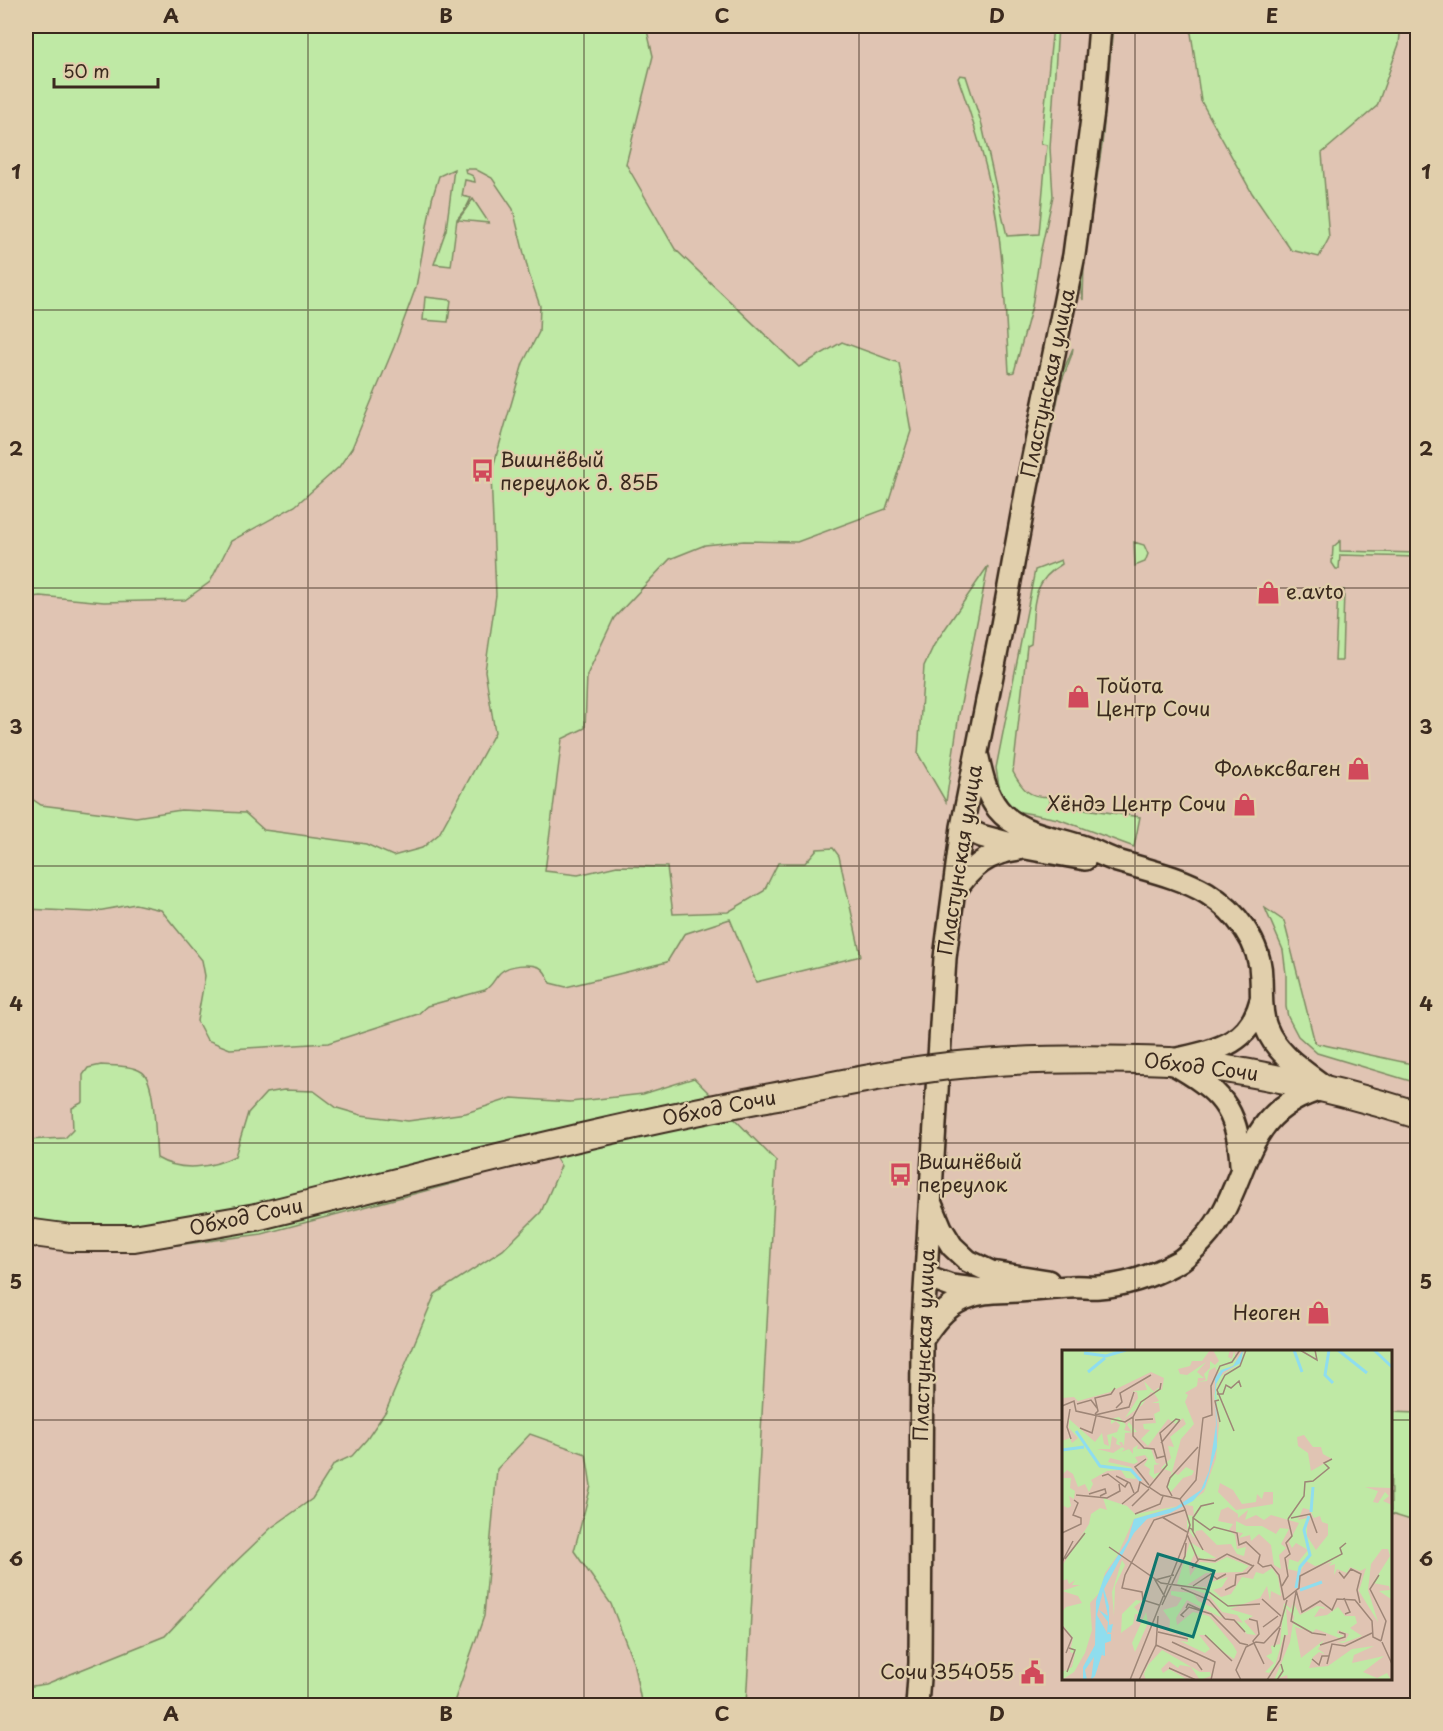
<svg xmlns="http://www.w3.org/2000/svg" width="1443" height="1731" font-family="'Playpen Sans',sans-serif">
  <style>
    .green { fill: #bfe9a5; stroke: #7d8a62; stroke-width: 1.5 }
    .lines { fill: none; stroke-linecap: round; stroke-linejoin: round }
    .secondary-casing { stroke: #3b2a1e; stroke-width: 26 }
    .trunk-casing { stroke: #3b2a1e; stroke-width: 30 }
    .secondary { stroke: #e1cfac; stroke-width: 21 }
    .trunk { stroke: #e1cfac; stroke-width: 26 }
    .trunk-bridge-casing { stroke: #3b2a1e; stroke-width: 30; stroke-linecap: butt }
    .trunk-bridge { stroke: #e1cfac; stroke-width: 26 }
    .grid { fill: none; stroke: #3b2a1e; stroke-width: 1.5; stroke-opacity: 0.55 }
    .labels { text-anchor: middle; stroke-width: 4.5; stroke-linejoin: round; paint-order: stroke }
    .street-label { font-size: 20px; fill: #3b2a1e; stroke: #e1cfac }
    .poi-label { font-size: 20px; fill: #3b2a1e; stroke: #e1cfac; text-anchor: start }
    .inset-river { fill: none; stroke: #8fddee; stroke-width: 3 }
    .inset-road { fill: none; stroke: #9e8677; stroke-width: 1.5 }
    .view { fill: #0f766e; fill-opacity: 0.15; stroke: #0f766e; stroke-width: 3 }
    .inset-edge { fill: none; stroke: #3b2a1e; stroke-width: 3 }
    .neatline { fill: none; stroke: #3b2a1e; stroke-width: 2 }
    .grid-label { font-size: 20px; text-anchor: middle; font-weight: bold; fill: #3b2a1e }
  </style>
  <rect width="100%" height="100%" fill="#e0c4b3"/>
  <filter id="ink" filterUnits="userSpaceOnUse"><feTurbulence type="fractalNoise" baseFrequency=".0167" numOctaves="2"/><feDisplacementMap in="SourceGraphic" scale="12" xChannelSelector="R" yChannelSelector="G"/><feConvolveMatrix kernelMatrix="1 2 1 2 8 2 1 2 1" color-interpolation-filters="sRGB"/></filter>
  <g filter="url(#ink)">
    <path class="green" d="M26,26h620l7,30 -27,108 49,85 124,118 43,-25 57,21 12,68 -25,78 -89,33 -53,-1 -39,4 -35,14 -56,59 -27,57 -2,53 -23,11 -17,132 33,4 39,-9 50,1 6,47 55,-2 36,-21 14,-28h27l12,-14 16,-1 6,8 22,100 -105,26 -26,-63 -46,15 -17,28 -101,25 -16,-4c-2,-6 -5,-13 -11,-16 -10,-4 -30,-2 -38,5 -6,5 -8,13 -16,18l-58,16 -9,8 -90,29 -98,6 -23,-9 -10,-19 8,-45 -3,-16 -41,-50 -26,-6 -43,8 -66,-3v-114l15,10 95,12 45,-7 64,3 19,17 102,14 27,12 29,-8 17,-14 56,-102 -10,-61 11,-76 -5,-121 32,-111 16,-31 1,-26 -11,-32 -16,-65 -21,-31 -17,-9h-10l1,4c5,2 9,2 9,9l-10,-2 -3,16 9,2 -5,10 -9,11 -6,47 -17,-2 12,-34 8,-61 -15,7 -7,23 -16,88 -22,60 -42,101 -13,19 -44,39 -64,35 -21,41 -25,18 -81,2 -64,-6 -14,2z
      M1053,26h5l-8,122 3,48 -13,58 -8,52 -18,66 -3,1 -2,-1c-4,-64 -5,-129 -20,-192 -8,-35 -19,-68 -31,-102l2,-3 6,1 16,49 25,111 32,-2 8,-89 -6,-1z
      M1110,26h3l-11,119 -18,118 -1,37c-9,-26 8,-84 12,-114 6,-53 11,-107 15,-160z
      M1190,26h211l-2,18 -22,62 -55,47 7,85 -10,19 -28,-7 -39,-57 -51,-92z
      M473,199l16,24 -31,-3z
      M425,297l26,3 -3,22 -25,-2z
      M1073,348l-1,6 -11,29 -20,97 -3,-1 20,-96z
      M1340,541v10l77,2v4l-77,-2 -1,14h-3l-4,-6 1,-16z
      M1134,542l10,3 4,9 -3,8 -10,4z
      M1061,560l1,4c-34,20 -27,44 -31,80l-4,2 -14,126c9,17 17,27 37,24v8l90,13 -6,30 -76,-28 -42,-8 -6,-4 -10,-15 -4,-24 39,-198z
      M988,566l-29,148 -13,88 -28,-48 6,-88 10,-21z
      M1338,590h6l-2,71h-7z
      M1265,908l19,13 31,122 102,22v18l-100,-30 -19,-17 -10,-19 -2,-10v-33l-3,-24z
      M101,1065c13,1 30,0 41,7 14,9 13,68 15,86 23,14 55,10 78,-2l13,-43 18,-20 18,-3 30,1 23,17 24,7 47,6 58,-8 46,-15 58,4 73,-8 51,-16 82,83 -30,544h-107l2,-4 -8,-40 -22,-57 -37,-53 17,-65 -5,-32 -56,-20 -33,35 -13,147 -31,89 -427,1v-19l20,-3 119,-48 58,-62 48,-46 41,-29 22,-35 18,-8 15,-17 19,-28 49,-117 68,-44 38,-38 20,-46 -8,-12 -98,29 -193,51 -123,16 -113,-3v-107l39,-2 8,-8 -1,-22 11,-6v-27l5,-7z
      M1390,1412l27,1v109l-26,-8z"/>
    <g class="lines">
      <defs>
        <path id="secondary" d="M978,758c4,18 8,36 20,51 20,25 57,28 86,38 11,4 22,10 33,14 30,9 63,16 90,32 29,18 54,50 54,85 1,16 -1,34 5,49 10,27 38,44 60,61
          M962,827l19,9 45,12 59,11
          M954,893c16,-26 35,-41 65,-44
          M1178,1059c39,-9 72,-15 83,-59
          M1172,1063c47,27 66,43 69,101
          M931,1204l10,24 11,18 16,15 23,11 57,9
          M926,1277l25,9 32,4
          M922,1340c11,-17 22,-32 42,-41 17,-8 34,-7 53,-8 18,-1 36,-3 54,-4 9,-1 19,1 28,0 27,-2 53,-11 77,-24 7,-3 12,-9 18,-14 61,-53 36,-138 132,-161
          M917,1706l3,-43 2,-323 23,-382 17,-131 40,-202 25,-138 47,-232 19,-144 7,-85"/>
        <path id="trunk" d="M1169,1061c85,10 167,28 249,54
          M26,1232l45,6h63l122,-21"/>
      </defs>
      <use href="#secondary" class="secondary-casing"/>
      <use href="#trunk" class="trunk-casing"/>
      <use href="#secondary" class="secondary"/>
      <use href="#trunk" class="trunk"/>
      <defs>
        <path id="trunk-bridge" d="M256,1217c166,-41 332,-85 500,-117 64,-12 129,-27 193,-34 74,-8 146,-8 220,-5"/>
      </defs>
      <use href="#trunk-bridge" class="trunk-bridge-casing"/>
      <use href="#trunk-bridge" class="trunk-bridge"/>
    </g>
  </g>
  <path class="grid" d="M308,26v1680M584,26v1680M859,26v1680M1135,26v1326M26,310h1392M26,588h1392M26,866h1392M26,1143h1392M26,1420h1038M1390,1420h28M1135,1678v28"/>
  <defs>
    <symbol id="bus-bare" viewBox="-9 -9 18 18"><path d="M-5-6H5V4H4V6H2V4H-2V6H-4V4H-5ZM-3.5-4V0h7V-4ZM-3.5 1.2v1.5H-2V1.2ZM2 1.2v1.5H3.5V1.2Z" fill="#d1495b" stroke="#e1cfac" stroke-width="2.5" paint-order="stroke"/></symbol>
    <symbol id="shop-bare" viewBox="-9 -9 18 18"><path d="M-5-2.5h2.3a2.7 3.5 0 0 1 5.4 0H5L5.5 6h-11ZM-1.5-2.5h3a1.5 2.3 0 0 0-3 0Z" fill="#d1495b" stroke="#e1cfac" stroke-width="2.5" paint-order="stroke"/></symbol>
    <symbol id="civic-bare" viewBox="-9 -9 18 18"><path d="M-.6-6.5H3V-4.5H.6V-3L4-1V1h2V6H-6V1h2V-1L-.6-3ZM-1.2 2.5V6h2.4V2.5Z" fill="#d1495b" stroke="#e1cfac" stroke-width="2.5" paint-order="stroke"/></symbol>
  </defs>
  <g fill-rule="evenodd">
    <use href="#bus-bare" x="466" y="454" width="33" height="33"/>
    <use href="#shop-bare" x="1252" y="576" width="33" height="33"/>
    <use href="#shop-bare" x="1062" y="680" width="33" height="33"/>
    <use href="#shop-bare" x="1342" y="752" width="33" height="33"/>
    <use href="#shop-bare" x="1228" y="788" width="33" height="33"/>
    <use href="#bus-bare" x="884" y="1158" width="33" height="33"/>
    <use href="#shop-bare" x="1302" y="1296" width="33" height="33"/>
    <use href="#civic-bare" x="1016" y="1656" width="33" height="33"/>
  </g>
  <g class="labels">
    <g class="street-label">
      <text transform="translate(1048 383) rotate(-78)" y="7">Пластунская улица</text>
      <text transform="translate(960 860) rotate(-81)" y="7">Пластунская улица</text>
      <text transform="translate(1201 1067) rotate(7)" y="7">Обход Сочи</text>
      <text transform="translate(719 1108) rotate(-11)" y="7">Обход Сочи</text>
      <text transform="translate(246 1217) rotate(-12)" y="7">Обход Сочи</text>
      <text transform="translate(924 1345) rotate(-88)" y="7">Пластунская улица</text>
    </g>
    <g class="poi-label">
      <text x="500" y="467">Вишнёвый<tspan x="500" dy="23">переулок д. 85Б</tspan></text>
      <text x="1286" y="599">e.avto</text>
      <text x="1096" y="693">Тойота<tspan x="1096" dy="23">Центр Сочи</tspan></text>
      <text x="1341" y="776" text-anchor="end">Фольксваген</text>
      <text x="1226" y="811" text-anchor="end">Хёндэ Центр Сочи</text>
      <text x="918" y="1169">Вишнёвый<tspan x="918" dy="23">переулок</tspan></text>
      <text x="1301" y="1320" text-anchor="end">Неоген</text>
      <text x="1014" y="1679" text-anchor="end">Сочи 354055</text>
    </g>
  </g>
  <g transform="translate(1062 1350)">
    <rect width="330" height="330" fill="#e0c4b3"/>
    <path d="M0,0h148l-8,11h-10l-2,5 -12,3 2,5 7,1 19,-13 -9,10 7,6h-6l-1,8 -12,7 3,2 -3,7 9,22 -13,15 -9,33 6,3 8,-8 8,4 -2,4 -9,3 -12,14 -4,-4 5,-16 -11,-4 10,-10 -3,-12 6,1 -4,-10 16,-13 -3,-6 -7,6 -8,-5 -20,27 -7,-7 9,-9 -6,-1 -1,-5 13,-1 -2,-9 6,-3 -1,-8h-7l7,-2 -5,-8 -3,-1 -9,13 -17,13 13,-20 -1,-6 -5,-1 15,-1 -3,-9 10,11 4,-4 4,2 2,-12 -13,-6 -41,20 -32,9 -4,-4 -12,1zM151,0h17l-2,7 4,2 2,-9 2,11 7,-11 -9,15 -16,8 -3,-6 -6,4 -2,10 -10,1 9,-2 -2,-6 6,-6v-7l5,4 4,-4zM183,0h147v149l-1,-11 -26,-1 13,4 -5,11 5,1 7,-11 4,4 -6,5 9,4v100l-1,-6 -12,-8 11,-1 -1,-4 -16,-3 17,-27 -2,-7h-6l-11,15 -3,26 10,32 -19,-31 7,-23 -6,3 -10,-4 -3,6 -10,-4 -3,6 1,-11 -6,2 3,-4 -17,4 -9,-5 -6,11 -12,-3 1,-10 9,3 10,-12 -12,-7 -4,5 -3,-6 10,-19 -28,-8 -7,5 -8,-5 -11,5 3,-10 -10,8v-4l-10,-7 -7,3 -3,11 15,3 -4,6 6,5 2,14 9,-2 -2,9 -7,-2 -6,-10 -14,1 -15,-15 -6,1 -2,7 -7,-10v-13l7,1 -1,-10 -7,-1 18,-13 12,-34 3,-34 -5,-28 4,-18 16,-11zM242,85l9,12h8l2,7 9,5 -21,12 -3,-18 -10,-7 -1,-9zM158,133l13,7 9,14 14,-2 1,-8 5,5 2,-7h9v12l-37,6 -18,-18zM241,158l7,2 4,8 6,-2 2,6 6,2v11l-12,15 -9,-14v-18l-9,2zM57,67l7,8 -2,5 8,2 -5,-7 2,-3 8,10 -12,1 -1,13 -2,-4h-3l2,4 -5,-2 1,-5 -5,-3 -2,13h-13l16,4 9,-6 3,2 -4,3 8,-3 4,5v-6l5,-3 -1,4h14l5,14 4,1 -6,1v9l7,-2 -7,7 -5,-5 1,-5 -6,-4 4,-6 -3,-4 -10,2 3,5 -4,2 -24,-6 -2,4 23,5 5,12 -10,-1 -5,-8 -14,1 -16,9 2,4 -4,8 -4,-8 -7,3 -5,-13 -6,-4 -5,5v-34l8,-3 2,5 6,-5 -9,-10v-9l26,23 7,-9 2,11 5,2 -2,-11 10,-3 3,-7 -4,-4 -5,3v-5zM0,128h9l-1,10 5,3 -1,8 -5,-3 2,10 -3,2 -6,-3zM41,148l24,8 8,8 43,-8 -44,13 -17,37 -12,17 -5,19 -10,11 2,27 -7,23 -11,19 -12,8v-8l10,-5 3,-13 -5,-2 3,-14 -11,-14v-12l4,-5 16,-4 -4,-7 -16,-5 18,-6h-8l3,-5 -6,4 -2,-5 -5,2v-15l27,-42 2,-10 9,-6 7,2zM174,171l10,5h16l14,8 4,-6 9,1 -8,15 5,4 -7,7 2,14 -7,-4 -3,-20 -12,-11 -8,7 -1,-6 -11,3 4,-5 -7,-1zM128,192l26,16 -15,1 -6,-6 -6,12 1,11 10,-14 15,1 12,-6 22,9 -7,6 -36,1 -19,12 23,3 1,-6 17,-5 -6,10 -9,3 8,7 10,-3 11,-17 11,2 3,-7 7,2 9,-6 6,9 3,19 -10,-5 -1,10 -3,-15 -7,12 -30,11 23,7 -9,5 12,14 -9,-1 -11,-13 7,2 -6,-8 -15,-3 -13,-17 -32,-11zM60,210l3,5 -10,21 -1,30 -2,-24zM109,241l22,2 5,8 18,8 6,9 -35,-18 -11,18 1,7 16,-13 16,4 24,29 4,7 -3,7 -17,-11 -11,-13h-7l11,14 -5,4 -25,-12 8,1 -1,-7 -18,-3 1,-12 -7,-10 14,-4 5,-8 -11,-3zM234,247l-2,7 6,11 17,-9 7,1 1,2 -5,-1 -6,9 13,-2 11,-8 7,9h10l2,7 -7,5 12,8 -19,7 -6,-1 8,-1 4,-7 -11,-4 -1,3 7,3 -5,2 -23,-9 -3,3 -18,-5 6,31 23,-18 -6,9 7,5 -6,-2 -6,5 -4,11 19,-2 24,-17 22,-3 -20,9 -2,8 32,-7 -21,16 14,6 10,-5 4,7h-103l-1,-5 -13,5 16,-38 4,-26 -8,-8 2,27h-4l-9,31 -6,7 -4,-1 9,-9 -8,-7 6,-3 -1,-7 9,-2 4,-41 7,6zM74,250l6,1 -8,6 6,7h-5l-2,10 -12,9 1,-19zM84,262l2,11 -13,29 -3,-9zM100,300l38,22h10l1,4 -11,4 -9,-13 -11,-2 -2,3 -9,-7 -8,8 2,4 6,-4 19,11h-42l-2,-6 4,-9z" fill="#bfe9a5" fill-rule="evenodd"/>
    <path d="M181,0l-2,13 -18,9 -7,12 1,63 -12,40 -12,14 -23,12 -23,6 -13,14 -30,56 5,17v19l4,-1 -2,9 -3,-1 -1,2h4v7l-6,2v13l-3,-1 2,-7 -9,28 -4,4 3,-23 -9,13 2,10h-4v-13l12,-22 1,-44 8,-24 24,-37 6,-21 42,-12 25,-17 8,-19 7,-46 -1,-47 6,-8 12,-4zM41,241l5,25 -9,-6 9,12 -1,11 -10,-18z" fill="#8fddee" fill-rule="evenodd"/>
    <path class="inset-river" d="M232,0l8,22M267,0l-4,25 8,8M276,0l29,23M312,0l18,17M22,3l22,3 20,-6M26,22l17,-14M14,81l24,35 31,4 10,11M0,100l22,-3M249,162l2,-25M234,238l4,-21 10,-12 -6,-25 5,-14M238,240l22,-8"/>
    <path class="inset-road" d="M238,0l17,10 -2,-10M155,44h6l3,-9 5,3 8,-7 2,6M157,50l-4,1 5,21M15,54l14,-4 6,8M0,56l12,-5 2,10 49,11 8,-5 8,-15 19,-13 1,-6M54,58l6,-6 -2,-9 31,-18M8,59l-3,18 4,12M33,64l3,-3 -3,-13 16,-4 4,-6M33,65l34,-8 5,-15M71,67v19l11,12 10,1 3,9 8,-2M73,70l18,-1M118,70l-4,-1 -16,14 7,32 -18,22 12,8 19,4M18,78l12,5 4,-17M172,81l-17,-41 8,-15 15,-9 6,-16M99,93l19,-23M84,109l-11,8 14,18M40,126l6,-2 17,13 3,-5M54,126l14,7 4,10M27,144l16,-5 1,4 -6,3M14,145l31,3 13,-7 -1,-7M110,146l-5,-9 3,-9 28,-31M60,154l16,-13 2,-9 9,6M70,156l17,-17M123,159l-5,-10 16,-19 7,-62 9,-3 -1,-29 9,-20 12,-4 8,-12M73,164l25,-10 3,-8M100,167l25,15M131,168l8,-12 13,-3M229,168l19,-4 7,19M226,169l16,-23 1,-14 8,-1 16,-13 -5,-5 8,-4M128,178l3,2v-12l17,12 4,-3 23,6 2,12 7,-3 14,13 -2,8 5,4 8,-2 8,10 5,25M130,180l11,20M0,183l19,-9v-6l-8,-3 5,-12 -4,-3M125,184l11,26M47,197l52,36 44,6 23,17 32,-2M3,209l20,-26M0,212l11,-21M130,218l7,-9 16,2 12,-7 26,12M277,222l5,6 7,-9 10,5 -4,16 3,13M317,225l-9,14 16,32 -5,20M131,236l18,-12 6,5 9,-5M220,236l6,-10 -3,-18 5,-4 -4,-11 6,-7 -4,-17M119,238l28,12 16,19M163,240l10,-5 1,-10 11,-2 7,-8M234,240l6,22 18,-11 12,9 5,-11 18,1 17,21 1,16 8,4M234,242l-5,29 21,12 14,2M103,247l-10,-17 19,-5M282,248l6,14 -5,2M200,249l19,17M222,250l15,-12 1,-12 42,-22 -2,-6 6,-5M97,255l-16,-5 -1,-8 -20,-4 3,-13 29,-55 31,-10M100,255l23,-49 1,-13M124,258l2,-4 13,6M122,267l-3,-2 8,-8 22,7 29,29 8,2M163,269l9,1 11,12M187,269l8,2 2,13 -6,7 11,23M0,276l10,12 -6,15M201,277l15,-11M96,282l30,7M143,285l27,26M110,292l43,20 -4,18M320,292l10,22M202,293l16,-17 7,-26M94,295l41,18 5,7M258,295l25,-8v-3l-6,-2M212,297l6,-19M250,309l7,6 3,-9h7M265,314l5,-20 13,2 27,-13M107,318l27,12M5,322l8,-22 -6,-2M68,330l56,-141 4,-14 -5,-16M77,330l17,-35 2,-29M179,330l-5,-10 10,-23 10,-5 8,1M205,330l13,-20 5,-25M215,330l6,-9 -2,-7"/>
    <path class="view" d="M96,204l56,17 -21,66 -55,-17z"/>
    <rect width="330" height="330" class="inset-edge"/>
  </g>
  <rect width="1443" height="1731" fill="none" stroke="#e1cfac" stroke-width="66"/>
  <path d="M54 78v9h104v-9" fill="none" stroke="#3b2a1e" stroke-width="3"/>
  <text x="63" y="78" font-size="18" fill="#3b2a1e" stroke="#e1cfac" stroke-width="4.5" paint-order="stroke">50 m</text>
  <rect x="33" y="33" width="1377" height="1665" class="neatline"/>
  <g class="grid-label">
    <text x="171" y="23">A</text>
    <text x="446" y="23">B</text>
    <text x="722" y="23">C</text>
    <text x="997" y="23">D</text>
    <text x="1272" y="23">E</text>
    <text x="16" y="179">1</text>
    <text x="1426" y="179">1</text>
    <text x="16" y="456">2</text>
    <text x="1426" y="456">2</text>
    <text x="16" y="734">3</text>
    <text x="1426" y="734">3</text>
    <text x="16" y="1011">4</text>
    <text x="1426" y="1011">4</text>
    <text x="16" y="1289">5</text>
    <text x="1426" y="1289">5</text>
    <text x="16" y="1566">6</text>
    <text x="1426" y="1566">6</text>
    <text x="171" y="1721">A</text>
    <text x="446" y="1721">B</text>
    <text x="722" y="1721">C</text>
    <text x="997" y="1721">D</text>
    <text x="1272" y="1721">E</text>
  </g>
</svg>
